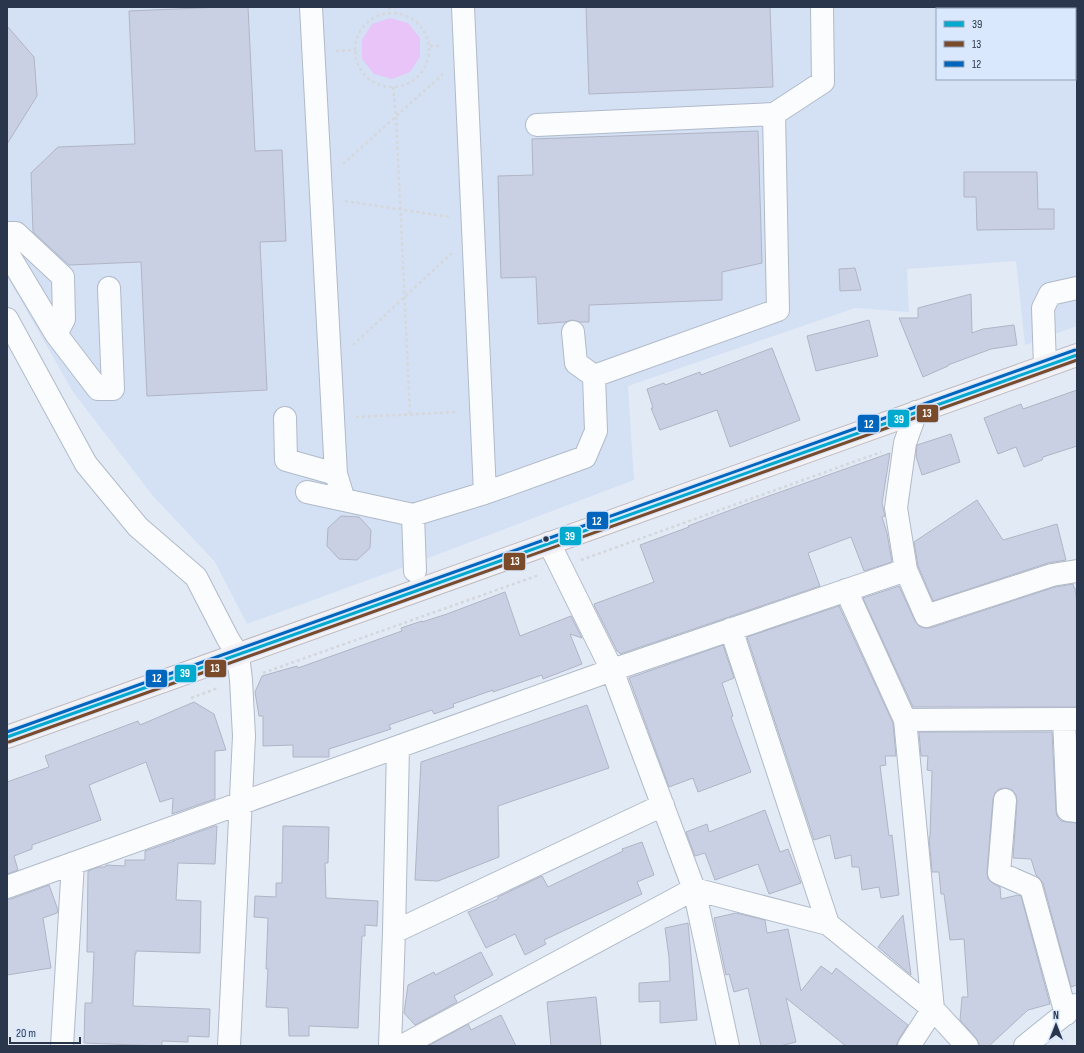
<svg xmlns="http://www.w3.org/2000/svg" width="1084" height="1053" font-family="'Sofia Sans Condensed',sans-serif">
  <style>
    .built { fill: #d4e1f4; fill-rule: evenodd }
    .water { fill: #e8c4f8 }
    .building { fill: #cad0e4; stroke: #b0b5c4 }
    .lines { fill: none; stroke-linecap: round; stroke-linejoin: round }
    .minor-casing { stroke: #b0bac9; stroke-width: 24 }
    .major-casing { stroke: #bfbdc4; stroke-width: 24 }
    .path { stroke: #d4d7db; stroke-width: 2.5; stroke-dasharray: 3 3; stroke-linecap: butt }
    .minor { stroke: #fbfcfe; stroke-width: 22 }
    .major { stroke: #f5f2f4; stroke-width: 22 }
    .bus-1-casing { stroke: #dae8fe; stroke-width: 6 }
    .bus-2-casing { stroke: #dae8fe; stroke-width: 6 }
    .bus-3-casing { stroke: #dae8fe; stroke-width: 6 }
    .bus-1 { stroke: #00a9ce; stroke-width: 3 }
    .bus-2 { stroke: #7a4b2a; stroke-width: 3 }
    .bus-3 { stroke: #0065bd; stroke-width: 3 }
    .bus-dot { fill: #29364c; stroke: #dae8fe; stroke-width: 1.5 }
    .line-badge { stroke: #dae8fe; stroke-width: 1.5 }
    .badge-label { font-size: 11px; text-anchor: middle; font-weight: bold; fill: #fff }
  </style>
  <rect width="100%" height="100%" fill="#e2eaf6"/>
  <path class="built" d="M7,7h1070v319l-52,19 -9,-84 -109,8 2,43 -54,-4 -227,78 6,94 -219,83 -168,61 -32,-62 -62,-66 -80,-104 -66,-116zM937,9h138v70h-138z"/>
  <path class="water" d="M390,18l18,5 12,15v19l-10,15 -18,7 -18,-5 -12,-15v-19l10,-16z"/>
  <path class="building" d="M222,7h26l7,144 27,-1 4,91 -26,1 7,148 -120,6 -6,-134 -72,3 -36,-33 -2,-59 27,-26 77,-3 -6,-133z
    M586,7h184l3,80 -184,7z
    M7,26l27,31 3,39 -30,48z
    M758,131l4,132 -40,9v28l-133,5v17h-9l-8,-2 -7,2 -27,2 -2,-47 -35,1 -3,-102 35,-1 -1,-36z
    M964,172h73l1,37h16v20l-77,1 -1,-33h-12z
    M855,268l6,22 -21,1 -1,-22z
    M971,294l1,39 11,-4 31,-4 3,20 -26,4 -43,16v1l-25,11 -24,-59h19v-10z
    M869,320l9,36 -62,15 -9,-35z
    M772,348l28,72 -70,27 -13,-37 -57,20 -9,-22h2l-6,-19 17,-6 1,2 35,-13 1,3z
    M1077,390v56l-34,11 -1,3 -18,7 -8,-20 -18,7 -14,-36 37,-14 2,5z
    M951,434l9,28 -38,13 -6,-19 1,-11z
    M890,453l-8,50 3,13 -3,1 5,16 5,29 -28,9 -13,-34 -43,16 12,33 -200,68v-1l-3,-2 -22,-44 -1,-3 60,-22 -14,-37 49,-18 -1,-1 64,-24z
    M977,500l26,40 54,-16 9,36 -18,3 -115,38 -15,-35 -4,-24z
    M341,516l18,1 12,13 -1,18 -13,12 -18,-1 -12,-13 1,-18z
    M1073,584l1,4h1l2,17v102h-164l-50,-109 36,-12 16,35 4,5 5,2h6l125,-41z
    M505,592l15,44 51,-20 11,22 -12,-4 12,30 -39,15 -1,-4 -49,17v-2l-40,14 1,3 -20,7 -2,-4 -43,15 2,4 -62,20v8h-36v-12l-30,1v-30h-4l-4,-24 7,-16 35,-10 1,2 104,-37 -1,-3 21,-7v1l25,-8z
    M839,606l54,117 3,33h-11l1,9 -6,1 9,70 3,-1 7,60 -18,3 -2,-11 -17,3 -3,-23h-7l-1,-12 -16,4 -5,-24 -16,5 -67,-203z
    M723,645l11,33 -12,5 11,33 -2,1 20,55 -53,20 -5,-14 -24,9 -40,-109z
    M194,702l20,12 12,36 -11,1v48l-43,15 1,-16 -13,4 -14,-40 -57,23 12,35 -69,25v4l-18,7 4,14 -11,4v-92l42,-15 -4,-11 93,-35 2,4z
    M587,705l22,63 -111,38 1,51 -61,24 -23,-1 6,-118z
    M919,732h133l4,79 1,5 4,5 6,1 10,1v162l-6,2 -28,-104 -3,-4 -4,-4 -5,-16 -18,-1 4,-57 -1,-6 -4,-5 -6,-2 -7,1 -4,4 -2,6 -6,73 1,7 6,5 6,3 1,12 17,-4 3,1 29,108 -22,6 -39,36h-10v-3l-3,-5 -16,-18 2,-23h6l-4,-58 -14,1 -6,-46h-3l-2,-22h-7l-3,-35h1l2,-66 -5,-1 1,-14h-7z
    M765,810l15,42 8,-3 13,34 -32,11 -11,-30 -43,16 -10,-27 -10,3 -9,-24 21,-8 2,8z
    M215,826h2l-2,38 -37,-1 -2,37 25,1 -1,52 -64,-2v3h-1l-2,52 77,3 -1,28 -21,-1v6l-26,-1v5l-78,-3 1,-40h7l2,-51h-7l1,-81 11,-4h6l1,-2 19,1v-6h20v-9l29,-10h-1z
    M283,826l46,1 -1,36h-3l1,35 52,3 -1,25 -12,-1v11h-3l-4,92 -49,-2v10h-20l-1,-28 -22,-1 2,-38h-2l2,-51 -14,-1 1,-21 21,1v-14h6z
    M642,842l12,33 -17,7 5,12 -98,46 2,4 -21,11 -10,-21 -29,14 -18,-36 30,-13v-2l44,-21 6,11 75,-36 -1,-2z
    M49,885l9,25 -1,3 -14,5 8,50 -44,7v-76h4z
    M736,913l29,7 2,13 21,-4 13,62 20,-25 11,8 4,-6 72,57 -9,14 -3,7h-50l-60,-48 10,44 -16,4h-19l-13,-58 -14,4 -5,-18 -3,1 -12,-57z
    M903,915l8,60 -33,-28z
    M688,923l9,97 -37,3v-22l-21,1v-19l31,-2 -1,-24 -4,-29z
    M481,952l12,23 -39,21 3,6 -42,23 -11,-12 4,-28 26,-13 1,3z
    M596,997l5,49h-50l-4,-44z
    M501,1015l15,31h-88l40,-22 3,6z"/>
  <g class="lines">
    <defs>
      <path id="minor" d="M311,7l25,467 8,26 69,15 72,-22 -22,-486
        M537,125l237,-11
        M7,233h9l47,44 1,42 -8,15
        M7,252l49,82 42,55h15l-4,-101
        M7,319l79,145 52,63 58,50 32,62 10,16 3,25 3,56 -15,310
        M573,332l3,31 18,13
        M1045,366l-2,-58 7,-14 27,-6
        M916,412l-11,31 -9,65 10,62 20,46 126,-41 25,-4
        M285,418l1,42 50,14
        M307,492l37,8
        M485,493l100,-36 11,-26 -2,-55 184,-66 -4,-196 49,-32 -1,-75
        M413,515l2,56
        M549,543l63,127 82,219 34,157
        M846,590l59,130 28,289 -24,37
        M731,629l97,295
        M1064,719l4,91 9,1
        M905,720l172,-1
        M1005,800l-6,73 32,14 35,127
        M7,887l605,-217 294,-100
        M394,932l269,-127
        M62,1046l11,-183
        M390,1046l4,-114 4,-185
        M402,1046l292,-157 134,35 105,85 34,37
        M1025,1046l51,-41"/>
      <path id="major" d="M7,737l1070,-382"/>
    </defs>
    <use href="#minor" class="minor-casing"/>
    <use href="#major" class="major-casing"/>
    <path class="path" d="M389,7l1,5
      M355 50a37 37 0 1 1 74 0a37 37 0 1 1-74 0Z
      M430,46h12
      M336,51l18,-1
      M393,87l3,29 14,298
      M343,164l100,-90
      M345,201l105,16
      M353,345l99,-92
      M356,417l102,-5
      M581,560l300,-108
      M263,673l276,-98
      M191,698l27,-10"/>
    <use href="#minor" class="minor"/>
    <use href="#major" class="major"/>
    <defs>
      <path id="bus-1" d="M7,737l1070,-382"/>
      <path id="bus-2" d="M9,742l1068,-382"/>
      <path id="bus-3" d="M7,732l1068,-382"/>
    </defs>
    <use href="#bus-1" class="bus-1-casing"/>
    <use href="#bus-2" class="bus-2-casing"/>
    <use href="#bus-3" class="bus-3-casing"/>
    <use href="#bus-1" class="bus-1"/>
    <use href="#bus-2" class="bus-2"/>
    <use href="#bus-3" class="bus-3"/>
  </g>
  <circle class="bus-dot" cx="546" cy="539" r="3.5"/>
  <g class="line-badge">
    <rect x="916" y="404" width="23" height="19" rx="4" fill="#7a4b2a"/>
    <rect x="887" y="409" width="23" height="19" rx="4" fill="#00a9ce"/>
    <rect x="857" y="414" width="23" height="19" rx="4" fill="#0065bd"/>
    <rect x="586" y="511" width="23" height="19" rx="4" fill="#0065bd"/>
    <rect x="559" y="526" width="23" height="20" rx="4" fill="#00a9ce"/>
    <rect x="503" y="552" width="23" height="19" rx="4" fill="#7a4b2a"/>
    <rect x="204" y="659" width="23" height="19" rx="4" fill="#7a4b2a"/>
    <rect x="174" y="664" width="23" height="19" rx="4" fill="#00a9ce"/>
    <rect x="145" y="669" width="23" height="19" rx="4" fill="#0065bd"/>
  </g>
  <g class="badge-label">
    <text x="927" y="417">13</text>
    <text x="899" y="423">39</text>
    <text x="869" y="428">12</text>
    <text x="597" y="525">12</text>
    <text x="570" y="540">39</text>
    <text x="515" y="565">13</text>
    <text x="215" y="672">13</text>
    <text x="185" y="677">39</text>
    <text x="157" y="682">12</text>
  </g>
  <rect width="1084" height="1053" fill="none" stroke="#29364c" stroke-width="16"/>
  <rect x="936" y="8" width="140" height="72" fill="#dae8fe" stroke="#93a1b7"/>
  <rect x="944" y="21" width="20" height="6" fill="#00a9ce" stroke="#93a1b7"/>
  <text x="972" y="28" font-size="12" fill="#29364c">39</text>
  <rect x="944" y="41" width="20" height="6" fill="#7a4b2a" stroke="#93a1b7"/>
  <text x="972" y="48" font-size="12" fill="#29364c">13</text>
  <rect x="944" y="61" width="20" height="6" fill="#0065bd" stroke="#93a1b7"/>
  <text x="972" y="68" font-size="12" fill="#29364c">12</text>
  <g transform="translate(1056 1025)" stroke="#dae8fe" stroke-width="3" paint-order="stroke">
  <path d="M0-3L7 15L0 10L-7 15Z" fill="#29364c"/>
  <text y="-6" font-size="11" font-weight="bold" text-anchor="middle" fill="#29364c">N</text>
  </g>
  <path d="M10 1037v6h70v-6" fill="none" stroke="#29364c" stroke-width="2"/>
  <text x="16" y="1037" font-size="12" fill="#29364c" stroke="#dae8fe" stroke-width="3" paint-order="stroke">20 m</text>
</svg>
